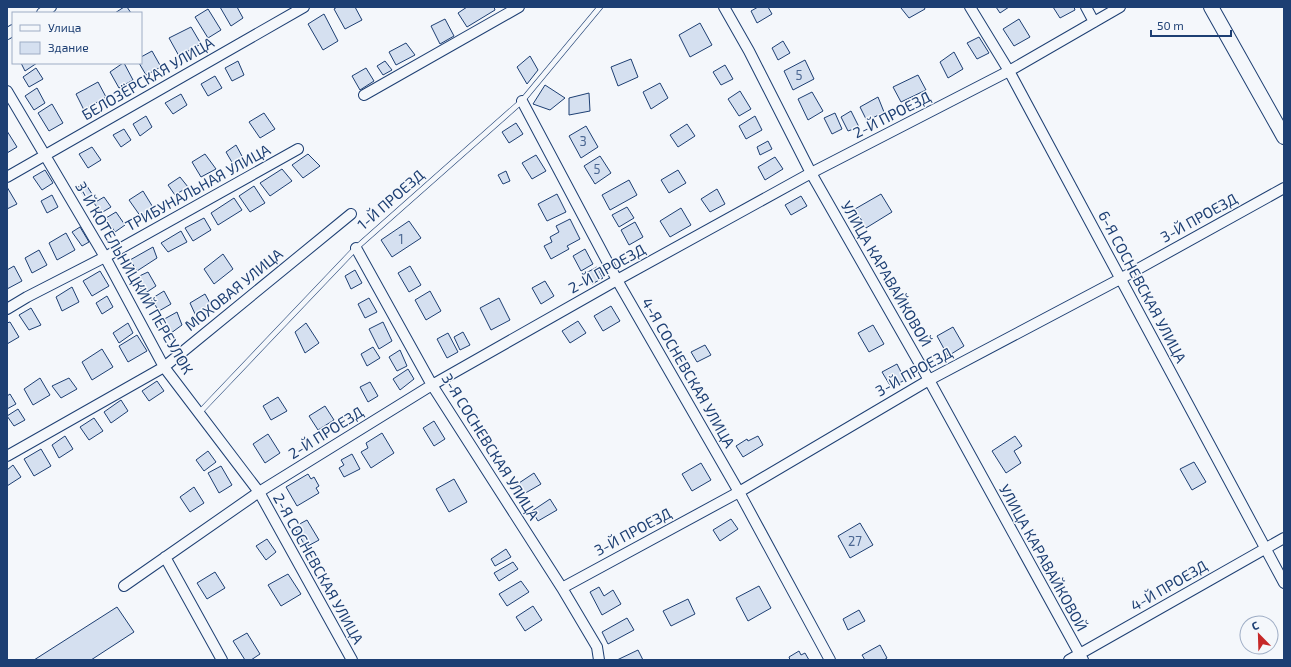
<svg xmlns="http://www.w3.org/2000/svg" width="1291" height="667" font-family="'Exo 2',sans-serif">
  <style>
    .building { fill: #d5e0f0; stroke: #1d3f73 }
    .lines { fill: none; stroke-linecap: round; stroke-linejoin: round }
    .service-casing { stroke: #1d3f73; stroke-width: 6 }
    .minor-casing { stroke: #1d3f73; stroke-width: 12 }
    .secondary-casing { stroke: #1d3f73; stroke-width: 16 }
    .service { stroke: #f4f7fb; stroke-width: 5 }
    .minor { stroke: #f4f7fb; stroke-width: 10 }
    .secondary { stroke: #f4f7fb; stroke-width: 14 }
    .labels { text-anchor: middle; stroke-width: 3; stroke-linejoin: round; paint-order: stroke }
    .number-label { font-size: 13px; fill: #4b6792 }
    .street-label { font-size: 15px; fill: #1d3f73; stroke: #f4f7fb }
  </style>
  <rect width="100%" height="100%" fill="#f4f7fb"/>
  <path class="building" d="M124,7h3l4,6h-16z
    M220,7h17l6,11 -12,8z
    M337,7h18l7,13 -17,9 -11,-20z
    M467,7h27l1,3 -28,17 -9,-14z
    M758,7h10l4,7 -15,9 -6,-12z
    M902,7h22l1,2 -16,9 -8,-10z
    M996,7h13l-9,6z
    M1053,7h21l1,3 -15,8z
    M208,9l13,21 -13,8 -13,-21z
    M324,14l14,27 -15,9 -15,-26z
    M445,19l9,17 -14,8 -9,-18z
    M1019,19l11,18 -16,9 -11,-17z
    M700,23l12,22 -22,12 -11,-22z
    M191,27l10,17 -22,12 -10,-18z
    M979,37l10,16 -12,6 -10,-16z
    M783,41l7,12 -12,7 -6,-12z
    M406,43l9,12 -19,10 -7,-13z
    M152,51l9,16 -15,8 -7,-12h2v-6z
    M954,52l9,17 -15,9 -8,-16z
    M530,56l8,14 -11,14 -10,-17z
    M631,59l7,18 -20,9 -7,-19z
    M805,60l9,19 -21,11 -9,-19z
    M238,61l6,14 -12,6 -7,-13z
    M385,61l7,9 -9,5 -6,-9z
    M21,63h16l-12,8z
    M123,63h1l9,17 -14,8 -9,-16z
    M725,65l8,14 -12,6 -8,-13z
    M36,68l7,11 -14,8 -6,-10z
    M366,68l8,13 -14,9 -8,-14z
    M918,75l8,15 -25,12 -8,-15z
    M215,76l7,12 -14,8 -7,-12z
    M98,82l8,15 -22,13 -8,-16z
    M660,83l8,15 -17,11 -8,-17z
    M545,85l20,13 -15,12 -17,-6z
    M37,88l8,15 -11,7 -9,-14z
    M740,91l11,18 -12,7 -11,-17z
    M812,92l11,19 -15,9 -10,-21z
    M589,93l1,18 -21,4v-17z
    M181,94l6,11 -14,9 -8,-11z
    M878,97l6,15 -17,9 -7,-14z
    M52,104l11,19 -14,8 -11,-18z
    M851,111l8,16 -11,4 -7,-14z
    M264,113l11,16 -15,9 -11,-16z
    M835,113l7,16 -10,5 -8,-16z
    M146,116l6,11 -12,9 -7,-12z
    M755,116l7,14 -16,9 -7,-13z
    M516,123l7,11 -14,9 -7,-11z
    M687,124l8,12 -17,11 -8,-12z
    M586,126l12,21 -17,11 -12,-22z
    M124,129l7,11 -10,7 -8,-12z
    M7,131l10,16 -10,6z
    M768,141l4,8 -12,6 -3,-8z
    M236,145l7,13 -10,6 -7,-12z
    M92,147l9,13 -13,8 -9,-14z
    M205,154l11,15 -15,8 -9,-15z
    M308,154l12,12 -17,12 -11,-13z
    M536,155l10,16 -14,8 -10,-16z
    M600,156l11,17 -16,11 -11,-18z
    M775,157l8,12 -18,11 -7,-13z
    M282,169l10,12 -22,15 -10,-13z
    M45,170l8,13 -11,7 -9,-13z
    M678,170l8,13 -17,10 -8,-13z
    M506,171l4,10 -7,3 -5,-9z
    M180,177l8,10 -13,8 -7,-10z
    M629,180l8,15 -27,15 -8,-15z
    M85,183l7,11 -7,4 -7,-11z
    M254,186l11,17 -15,9 -11,-16z
    M7,187l10,17 -10,5z
    M717,189l8,15 -15,8 -9,-13z
    M143,191l11,18 -13,8 -12,-17z
    M557,194l9,18 -19,9 -9,-17z
    M881,194l11,18 -26,16 -11,-19z
    M52,195l6,12 -11,6 -6,-12z
    M801,196l6,10 -16,9 -6,-10z
    M104,197l7,10 -10,6 -7,-10z
    M234,198l8,12 -24,15 -7,-12z
    M627,207l7,11 -15,9 -7,-12z
    M681,208l10,17 -21,12 -10,-16z
    M116,212l9,13 -10,7 -9,-14z
    M204,218l7,12 -18,11 -8,-13z
    M570,219l10,20 -13,7 2,3 -18,10 -7,-13 8,-4 -2,-5 9,-5 -3,-6z
    M409,221l12,17 -29,19 -11,-17z
    M635,222l8,15 -14,8 -8,-15z
    M80,227l9,15 -7,4 -10,-14z
    M181,231l6,11 -19,10 -7,-9z
    M66,233l9,17 -18,10 -8,-17z
    M153,247l4,11 -20,13 -7,-11z
    M585,249l8,15 -12,7 -8,-15z
    M39,250l8,15 -15,8 -7,-15z
    M223,254l10,15 -19,15 -10,-15z
    M14,266l8,15 -15,8v-19z
    M410,266l11,19 -12,7 -11,-19z
    M597,267l6,11 -11,6 -6,-11z
    M355,270l7,13 -11,6 -6,-13z
    M100,271l9,15 -17,10 -9,-15z
    M148,272l8,14 -12,8 -9,-16z
    M545,281l9,15 -13,8 -9,-16z
    M72,287l7,15 -17,9 -6,-14z
    M164,291l7,13 -12,7 -8,-12z
    M430,291l11,20 -15,9 -11,-20z
    M205,294l6,11 -15,11 -6,-13z
    M107,296l6,11 -11,7 -6,-11z
    M369,298l8,14 -12,6 -7,-14z
    M499,298l11,22 -19,10 -11,-22z
    M611,306l9,15 -17,10 -9,-15z
    M31,308l10,17 -12,5 -10,-15z
    M177,312l5,13 -15,11 -8,-14z
    M578,321l8,12 -16,10 -8,-12z
    M10,322l9,15 -12,7v-21z
    M383,322l9,19 -13,8 -10,-20z
    M128,323l5,10 -14,10 -6,-10z
    M306,323l13,20 -14,10 -10,-21z
    M873,325l11,19 -15,8 -11,-19z
    M953,327l11,19 -16,10 -11,-20z
    M463,332l7,13 -10,5 -6,-13z
    M448,333l10,19 -11,6 -10,-19z
    M137,335l10,16 -19,11 -9,-16z
    M705,345l6,10 -14,7 -6,-10z
    M373,347l7,11 -13,8 -6,-12z
    M102,349l11,18 -21,13 -10,-18z
    M400,350l7,16 -10,5 -8,-14z
    M897,364l8,16 -14,7 -9,-15z
    M408,369l6,10 -14,11 -7,-11z
    M40,378l10,17 -17,10 -9,-16z
    M69,378l8,11 -16,9 -9,-12z
    M157,381l7,10 -15,10 -7,-10z
    M370,382l8,14 -10,6 -8,-15z
    M10,394l6,10 -9,5v-13z
    M278,397l9,14 -16,9 -8,-14z
    M121,400l7,11 -17,12 -7,-11z
    M325,406l9,14 -16,10 -9,-14z
    M18,409l7,11 -11,6 -7,-10z
    M94,418l9,13 -14,9 -9,-13z
    M434,421l11,18 -11,7 -11,-18z
    M382,433l12,20 -23,15 -10,-16 7,-4 -2,-5z
    M268,434l12,19 -15,10 -12,-19z
    M65,436l8,13 -14,9 -7,-13z
    M758,436l5,9 -20,12 -7,-11 11,-7 1,2z
    M1015,436l7,10 -8,5 7,12 -15,10 -14,-22z
    M41,449l10,17 -17,10 -10,-17z
    M208,451l8,11 -12,9 -8,-11z
    M352,454l8,15 -16,8 -5,-9 5,-3 -3,-5z
    M1194,462l12,20 -14,8 -12,-21z
    M701,463l10,17 -19,11 -10,-17z
    M13,465l8,12 -14,9v-16z
    M221,466l11,19 -13,8 -11,-20z
    M534,473l7,11 -19,11 -6,-10z
    M308,474l3,5 3,-2 5,9 -3,2 3,5 -22,13 -11,-19z
    M454,479l13,23 -18,10 -13,-23z
    M194,487l10,16 -14,9 -10,-15z
    M550,499l7,11 -19,11 -6,-10z
    M731,519l7,10 -18,12 -7,-11z
    M307,520l12,20 -13,7 -12,-20z
    M860,523l13,22 -23,13 -12,-22z
    M267,539l9,13 -10,8 -10,-14z
    M506,549l5,8 -16,9 -4,-7z
    M513,562l5,7 -19,12 -5,-8z
    M215,572l10,16 -18,11 -10,-16z
    M288,574l13,20 -20,12 -13,-21z
    M521,581l8,11 -22,14 -8,-12z
    M759,586l12,22 -23,13 -12,-23z
    M599,587l5,9 9,-6 8,14 -19,11 -12,-23z
    M688,599l7,15 -24,12 -8,-15z
    M533,606l9,14 -17,11 -9,-14z
    M117,607l17,25 -43,28h-57z
    M859,610l6,11 -17,9 -5,-11z
    M627,618l7,12 -26,14 -6,-12z
    M247,633l13,21 -9,6h-6l-12,-19z
    M880,645l7,13 -3,2h-19l-3,-5z
    M638,650l5,10h-26z
    M799,651l2,4 4,-2 4,7h-19l-1,-3z"/>
  <g class="lines">
    <defs>
      <path id="service" d="M199,413l157,-165 166,-147 78,-94"/>
      <path id="minor" d="M724,7l25,44 62,122 118,207 154,280
        M970,7l39,64 275,512
        M1086,7l8,15
        M42,13l9,-6
        M7,34l6,-4
        M7,91l98,166 59,110 95,125 93,168
        M364,95l155,-88
        M522,101l95,179 122,212 91,168
        M7,177l297,-170
        M356,248l76,137 130,203 35,59 2,13
        M7,309l20,-12 78,-40 193,-108
        M7,456l157,-89 187,-153
        M165,557l57,103
        M124,586l135,-94 173,-107 185,-105 194,-107 198,-102 111,-64
        M562,588l177,-96 190,-112 191,-101 164,-91
        M1069,660l215,-122"/>
      <path id="secondary" d="M1211,7l73,130"/>
    </defs>
    <use href="#service" class="service-casing"/>
    <use href="#minor" class="minor-casing"/>
    <use href="#secondary" class="secondary-casing"/>
    <use href="#service" class="service"/>
    <use href="#minor" class="minor"/>
    <use href="#secondary" class="secondary"/>
  </g>
  <g class="labels">
    <g class="number-label">
      <text x="799" y="80">5</text>
      <text x="583" y="146">3</text>
      <text x="597" y="174">5</text>
      <text x="401" y="244">1</text>
      <text x="855" y="546">27</text>
    </g>
    <g class="street-label">
      <text transform="translate(148 79) rotate(-30)" y="5">БЕЛОЗЁРСКАЯ УЛИЦА</text>
      <text transform="translate(892 115) rotate(-27)" y="5">2-Й ПРОЕЗД</text>
      <text transform="translate(198 188) rotate(-29)" y="5">ТРИБУНАЛЬНАЯ УЛИЦА</text>
      <text transform="translate(391 200) rotate(-41)" y="5">1-Й ПРОЕЗД</text>
      <text transform="translate(1199 218) rotate(-29)" y="5">3-Й ПРОЕЗД</text>
      <text transform="translate(607 269) rotate(-29)" y="5">2-Й ПРОЕЗД</text>
      <text transform="translate(886 274) rotate(60)" y="5">УЛИЦА КАРАВАЙКОВОЙ</text>
      <text transform="translate(134 278) rotate(60)" y="5">3-Й КОТЕЛЬНИЦКИЙ ПЕРЕУЛОК</text>
      <text transform="translate(1142 287) rotate(62)" y="5">6-Я СОСНЕВСКАЯ УЛИЦА</text>
      <text transform="translate(234 290) rotate(-39)" y="5">МОХОВАЯ УЛИЦА</text>
      <text transform="translate(914 372) rotate(-29)" y="5">3-Й ПРОЕЗД</text>
      <text transform="translate(688 373) rotate(60)" y="5">4-Я СОСНЕВСКАЯ УЛИЦА</text>
      <text transform="translate(326 433) rotate(-32)" y="5">2-Й ПРОЕЗД</text>
      <text transform="translate(490 447) rotate(58)" y="5">3-Я СОСНЕВСКАЯ УЛИЦА</text>
      <text transform="translate(633 532) rotate(-28)" y="5">3-Й ПРОЕЗД</text>
      <text transform="translate(1043 558) rotate(61)" y="5">УЛИЦА КАРАВАЙКОВОЙ</text>
      <text transform="translate(318 569) rotate(61)" y="5">2-Я СОСНЕВСКАЯ УЛИЦА</text>
      <text transform="translate(1169 586) rotate(-30)" y="5">4-Й ПРОЕЗД</text>
    </g>
  </g>
  <rect width="1291" height="667" fill="none" stroke="#1d3f73" stroke-width="16"/>
  <rect x="12" y="12" width="130" height="52" fill="#f4f7fb" stroke="#9eadc5"/>
  <rect x="20" y="25" width="20" height="6" fill="#f4f7fb" stroke="#9eadc5"/>
  <text x="48" y="32" font-size="12" fill="#1d3f73">Улица</text>
  <rect x="20" y="42" width="20" height="12" fill="#d5e0f0" stroke="#9eadc5"/>
  <text x="48" y="52" font-size="12" fill="#1d3f73">Здание</text>
  <g transform="translate(1259 635) rotate(337)"><circle r="19" fill="#f4f7fb" stroke="#9eadc5"/>
  <path d="M0-3L7 15L0 10L-7 15Z" fill="#c62828"/>
  <text y="-6" font-size="11" font-weight="bold" text-anchor="middle" fill="#1d3f73">С</text>
  </g>
  <path d="M1151 30v6h80v-6" fill="none" stroke="#1d3f73" stroke-width="2"/>
  <text x="1157" y="30" font-size="12" fill="#1d3f73" stroke="#f4f7fb" stroke-width="3" paint-order="stroke">50 m</text>
</svg>
